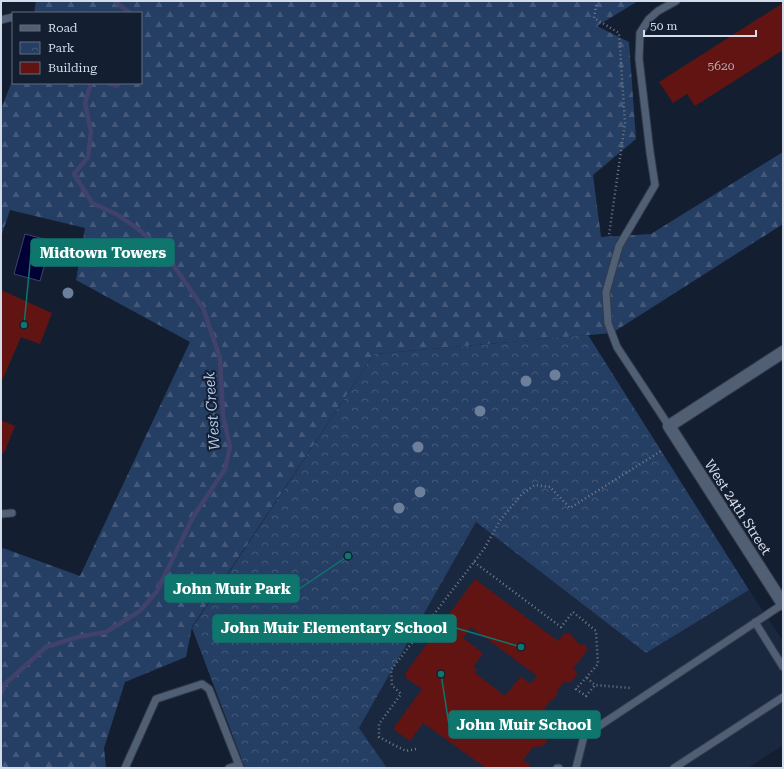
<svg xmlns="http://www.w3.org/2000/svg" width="784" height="769" font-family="'Roboto Serif',serif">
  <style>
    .built { fill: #19283f }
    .forest { fill: url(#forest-firs) }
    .park { fill: url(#park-crowns) }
    .water { fill: #000035; stroke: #40426b }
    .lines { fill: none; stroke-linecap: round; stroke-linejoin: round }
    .stream { stroke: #40426b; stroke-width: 4.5 }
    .building { fill: #621412; fill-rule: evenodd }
    .lane-casing { stroke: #343b4a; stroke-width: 9 }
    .street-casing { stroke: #343b4a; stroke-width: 14 }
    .path { stroke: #727c8c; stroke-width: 2.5; stroke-dasharray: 1 3; stroke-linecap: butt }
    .lane { stroke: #515f74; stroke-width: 7 }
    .street { stroke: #515f74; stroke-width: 12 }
    .tree { fill: #6c7f9b }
    .labels { text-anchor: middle; stroke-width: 4; stroke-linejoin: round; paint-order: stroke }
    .number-label { font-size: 12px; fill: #b8aab3 }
    .street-label { font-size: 14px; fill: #d4dce9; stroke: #131f31 }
    .water-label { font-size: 15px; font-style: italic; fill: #b2c9ed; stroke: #131f31 }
    .leader { fill: none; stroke: #0f766e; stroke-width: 1.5 }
    .callout-dot { fill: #0f766e; stroke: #131f31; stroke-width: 1.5 }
    .callout { fill: #0f766e; stroke: #0f766e; stroke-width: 1.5 }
    .callout-label { font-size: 15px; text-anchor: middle; font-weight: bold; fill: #fff }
  </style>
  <defs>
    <pattern id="forest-firs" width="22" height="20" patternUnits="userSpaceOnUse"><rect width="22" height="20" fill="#253e64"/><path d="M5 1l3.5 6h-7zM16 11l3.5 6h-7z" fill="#44597a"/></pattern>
    <pattern id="park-crowns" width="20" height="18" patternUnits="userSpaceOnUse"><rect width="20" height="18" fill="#253e64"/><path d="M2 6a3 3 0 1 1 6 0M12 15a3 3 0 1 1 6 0" fill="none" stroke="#44597a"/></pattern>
  </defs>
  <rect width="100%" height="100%" fill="#131f31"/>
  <path class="built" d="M476,522l170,131 103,-63 34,51v104l-35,23h-361l-28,-40z"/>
  <path class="forest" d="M36,1h602l-41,25 32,16 7,97 -43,36 8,62 50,-3 132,-82v72l-171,109 -238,21 -182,273 -6,30 -61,25 -21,66 2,20h-105v-218l2,-2 77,28 110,-234 -114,-62 9,-52 -75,-18 -9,27v-128l12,-30v4h128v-70h-107z"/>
  <path class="park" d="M588,335l161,255 -103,63 -170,-131 -117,206 28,40h-142l-53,-140 182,-274z"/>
  <path class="water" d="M25,234l26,7 -11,40 -26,-7z"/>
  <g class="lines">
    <path class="stream" d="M114,1l16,12
      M108,83l9,3 2,-3
      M1,693l4,-9 41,-37 32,-10 28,-5 34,-21 17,-20 36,-74 32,-48 5,-22 -7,-32 -3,-57 -17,-50 -38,-55 -28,-25 -21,-14 -24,-11 -18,-29 14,-17 3,-25 -6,-29 6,-20"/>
  </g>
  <path class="building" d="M783,3v47l-88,56 -8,-12 -14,9 -14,-21z
    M1,290l51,23 -12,31 -19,-7 -20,46z
    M1,420l14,6 -11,27 -3,-1z
    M475,579l83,62 7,-8 1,1 3,-1 4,3v2l8,7 3,-1 2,2v2l2,1 -15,20 3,2 1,3 -6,8 -4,1 -2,-2 -9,11 2,2 -5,6h-2l-7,8 11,9 -5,7 2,10 -9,12 -10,1 -10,13 7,4 -2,4h-42l-63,-45 -13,18 -17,-12 29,-40 -16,-11v-6zM471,627l66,49 -7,8 -9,-8 -16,20 -30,-23 2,-4 -4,-2 10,-14 -20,-15z"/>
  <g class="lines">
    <defs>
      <path id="lane" d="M1,20l12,-3
        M669,426l-52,-79 -9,-24 -2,-31 13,-46 36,-61 -5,-33 -11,-93 1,-26 9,-14 9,-8 18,-10
        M1,514l11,-1
        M755,622l28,45
        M125,768l31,-69 46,-15 7,5 31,79
        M229,768l10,-3
        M557,768h2
        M576,768l8,-32 199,-132
        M674,768l109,-71"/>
      <path id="street" d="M783,352l-114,74 114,178"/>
    </defs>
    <use href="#lane" class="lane-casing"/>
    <use href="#street" class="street-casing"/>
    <path class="path" d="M597,1l-3,17 25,15 6,90 -16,112
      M474,562l87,65 12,-15 23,19 2,33 -22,25 10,7 9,-11 35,3
      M587,678l8,7
      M416,749l-10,2 -12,-6 -15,-8v-13l22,-30 -9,-9 -1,-15 93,-121 17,-30 21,-25 13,-9 15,2 20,21 91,-57"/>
    <use href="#lane" class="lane"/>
    <use href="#street" class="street"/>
  </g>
  <g class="tree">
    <circle cx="68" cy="293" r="5.5"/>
    <circle cx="555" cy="375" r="5.5"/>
    <circle cx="526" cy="381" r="5.5"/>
    <circle cx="480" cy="411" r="5.5"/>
    <circle cx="418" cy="447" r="5.5"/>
    <circle cx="420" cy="492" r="5.5"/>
    <circle cx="399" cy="508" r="5.5"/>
  </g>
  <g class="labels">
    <g class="number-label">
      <text x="721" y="70">5620</text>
    </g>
    <g class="street-label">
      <text transform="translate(738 507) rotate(57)" y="5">West 24th Street</text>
    </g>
    <g class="water-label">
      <text transform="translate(212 411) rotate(-94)" y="5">West Creek</text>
    </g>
  </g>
  <path class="leader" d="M24 325L31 253M348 556L299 589M521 647L456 628M441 674L449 725"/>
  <g class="callout-dot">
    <circle cx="24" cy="325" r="4"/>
    <circle cx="348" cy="556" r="4"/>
    <circle cx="521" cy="647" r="4"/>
    <circle cx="441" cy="674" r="4"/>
  </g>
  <g class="callout">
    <rect x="31" y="239" width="143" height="27" rx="4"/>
    <rect x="165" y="575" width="134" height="27" rx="4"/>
    <rect x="213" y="615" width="243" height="27" rx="4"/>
    <rect x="449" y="711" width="151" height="27" rx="4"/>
  </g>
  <g class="callout-label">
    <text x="103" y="258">Midtown Towers</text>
    <text x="232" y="594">John Muir Park</text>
    <text x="334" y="633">John Muir Elementary School</text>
    <text x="524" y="730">John Muir School</text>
  </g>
  <rect width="784" height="769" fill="none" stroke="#d4dce9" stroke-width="4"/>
  <rect x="12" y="12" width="130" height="72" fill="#131f31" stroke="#606b7b"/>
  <rect x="20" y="25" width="20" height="6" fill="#515f74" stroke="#606b7b"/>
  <text x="48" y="32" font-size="12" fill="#d4dce9">Road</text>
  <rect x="20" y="42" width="20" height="12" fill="url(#park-crowns)" stroke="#606b7b"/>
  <text x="48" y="52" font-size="12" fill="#d4dce9">Park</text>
  <rect x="20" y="62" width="20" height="12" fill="#621412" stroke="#606b7b"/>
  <text x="48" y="72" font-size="12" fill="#d4dce9">Building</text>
  <path d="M644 30v6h112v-6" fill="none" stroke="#d4dce9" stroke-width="2"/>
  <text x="650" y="30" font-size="12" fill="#d4dce9" stroke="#131f31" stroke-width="3" paint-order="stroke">50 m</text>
</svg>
